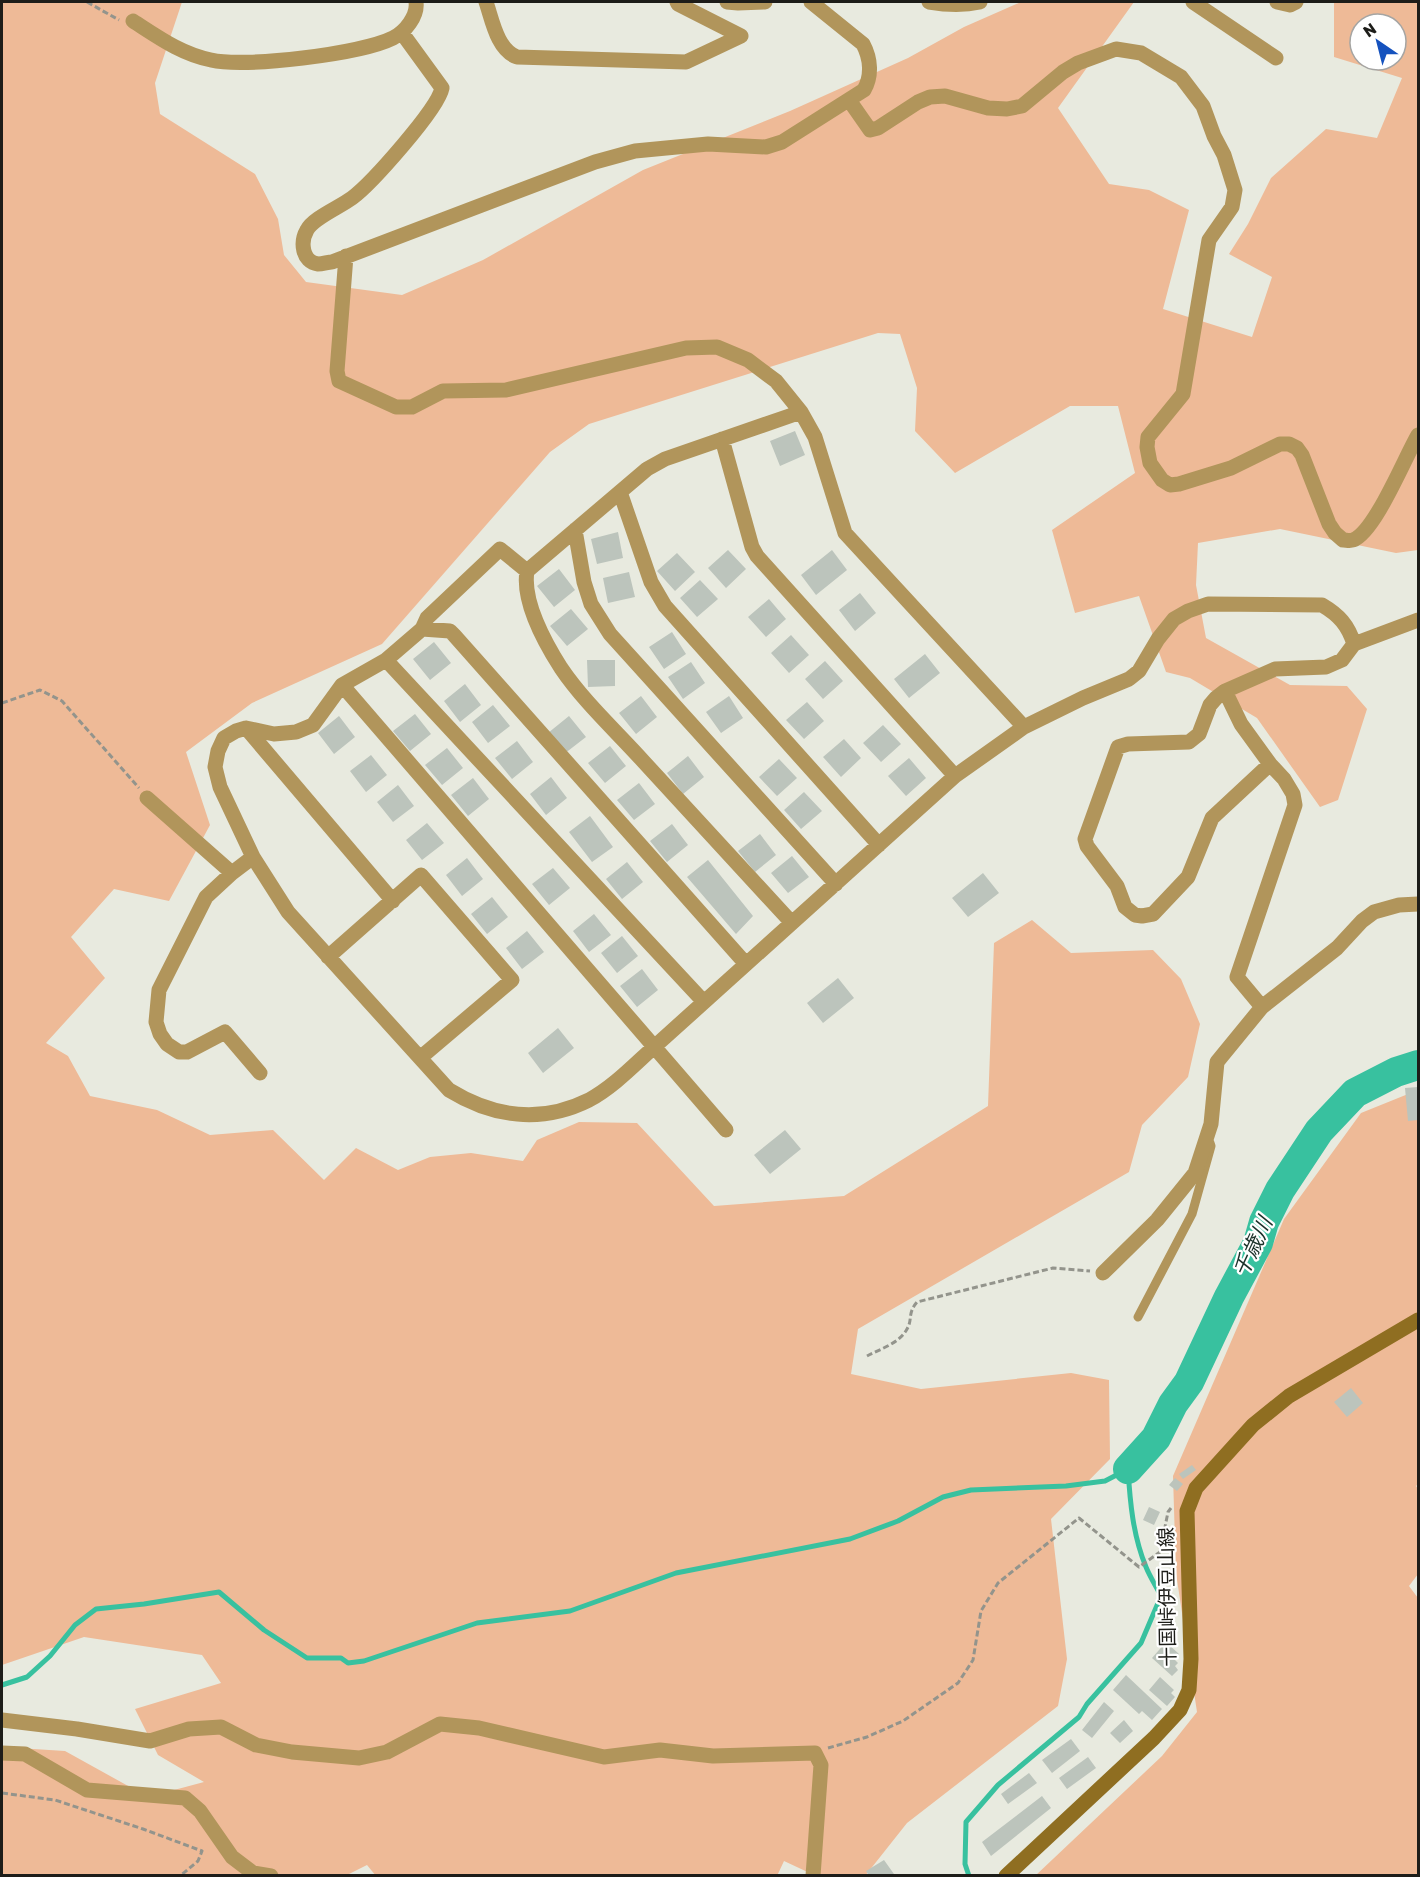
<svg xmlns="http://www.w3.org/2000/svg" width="1420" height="1877" font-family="Rubik,'Noto Sans JP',sans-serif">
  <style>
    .green { fill: #eeba97; fill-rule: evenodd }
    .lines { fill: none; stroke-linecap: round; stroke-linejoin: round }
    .stream { stroke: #38c19f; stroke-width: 5 }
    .river { stroke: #38c19f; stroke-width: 30 }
    .building { fill: #bcc4bc }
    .path { stroke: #93948c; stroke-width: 3; stroke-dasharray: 6 3; stroke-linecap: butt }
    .lane { stroke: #b1955b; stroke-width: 9 }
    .street { stroke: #b1955b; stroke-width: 15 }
    .secondary { stroke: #8f6e21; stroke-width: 15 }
    .labels { text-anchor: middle; stroke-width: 4.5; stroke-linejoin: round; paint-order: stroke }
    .street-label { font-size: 20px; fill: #1d1d19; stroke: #fff }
    .water-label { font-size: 21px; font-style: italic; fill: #1b312a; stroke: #fff }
  </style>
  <rect width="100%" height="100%" fill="#e8eadf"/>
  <path class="green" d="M2,2h180l-27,81 5,31 95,60 23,45 6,36 22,27 96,13 81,-35 160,-90 147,-59 118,-53 56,-31 57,-25h113l-76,106 51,76 40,6 40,20 -26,99 89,28 20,-60 -43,-23 19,-30 23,-46 55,-49 51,9 25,-60 -68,-21v-55h84v548l-22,3 -116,-24 -82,14 -2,42 10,53 84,47 57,1 20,23 -29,91 -18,7 -63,-89 -67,-40 -24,-6 -27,-76 -64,17 -23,-83 83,-57 -17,-67h-48l-115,67 -40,-42 2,-43 -17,-54 -22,-1 -289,91 -39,28 -168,192 -130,59 -66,49 24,73 -41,76 -55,-12 -43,48 34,41 -59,65 22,13 22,40 67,14 53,25 63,-5 51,50 32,-32 42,22 32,-13 41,-4 52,8 14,-21 42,-18 58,1 77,83 130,-10 144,-90 6,-163 38,-23 39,33 82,-3 28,29 19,45 -12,53 -46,48 -13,47 -271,157 -7,45 70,15 150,-16 38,7 1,79 -59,60 16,140 -9,47 -151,117 -42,53 -51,-1 -30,-14 -7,15h-401l-9,-11 -22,11 -343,-1v-128l63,4 83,46 56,-15 -46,-27 -23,-46 86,-26 -19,-28 -118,-18 -82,28zM1360,24h36v36h-36z
    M1418,1090v394l-2,2 2,3v85l-9,12 9,12v277l-383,1 127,-120 35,-44 -21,-139 -3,-97 111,-257 77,-106z"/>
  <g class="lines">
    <path class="stream" d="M2,1685l25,-8 23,-21 25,-31 21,-16 48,-5 75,-12 45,38 43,28h34l7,5 16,-2 113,-38 93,-12 106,-38 174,-34 48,-18 45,-24 28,-7 95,-4 39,-5 23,-12c2,33 5,67 18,98 4,10 10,19 15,29l-20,47 -54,61 -8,13 -81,68 -32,37 -1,42 4,12"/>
    <path class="river" d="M1128,1469l28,-31 17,-34 16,-22 40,-85 29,-54 6,-21 16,-32 39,-59 36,-38 41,-21 22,-7"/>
  </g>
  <path class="building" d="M795,431l10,24 -25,11 -10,-25z
    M618,532l5,26 -26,6 -6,-25z
    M728,550l18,19 -20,19 -18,-20z
    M832,550l15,20 -31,25 -15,-20z
    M677,553l18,19 -20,19 -18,-20z
    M559,569l16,21 -21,17 -17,-21z
    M629,572l6,25 -27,6 -5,-25z
    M700,580l18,19 -21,18 -17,-19z
    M860,593l16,20 -21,18 -16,-21z
    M769,599l17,20 -20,18 -18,-20z
    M571,609l17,20 -21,17 -17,-20z
    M672,632l14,22 -22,15 -15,-22z
    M791,635l18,20 -20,18 -18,-20z
    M434,642l17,21 -21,17 -17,-21z
    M925,654l15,19 -31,25 -15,-19z
    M587,660h28v26l-27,1z
    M825,661l18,20 -20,18 -18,-20z
    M691,662l14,21 -22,16 -15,-22z
    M465,684l16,21 -21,17 -16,-21z
    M641,696l16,21 -21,17 -17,-21z
    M729,696l14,22 -22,15 -15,-21z
    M807,702l17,19 -20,18 -18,-19z
    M493,705l17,21 -22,17 -16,-21z
    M415,714l16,20 -21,17 -17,-20z
    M339,716l16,21 -21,17 -16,-21z
    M569,716l17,21 -22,17 -16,-21z
    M883,725l18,19 -20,18 -18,-19z
    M844,739l17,19 -20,19 -18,-20z
    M517,741l16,21 -21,17 -17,-21z
    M610,746l16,20 -21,17 -17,-20z
    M447,748l16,20 -21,17 -17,-20z
    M371,755l16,20 -21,17 -16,-21z
    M688,756l16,21 -21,17 -16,-21z
    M909,758l17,20 -20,18 -18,-20z
    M779,759l18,19 -20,18 -18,-19z
    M551,777l16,21 -21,17 -16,-21z
    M473,778l16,21 -21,17 -17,-21z
    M639,783l16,21 -21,16 -17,-20z
    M398,785l16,21 -21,16 -16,-20z
    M804,792l18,19 -21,18 -17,-19z
    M590,816l23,31 -21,15 -23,-30z
    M427,823l17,20 -22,17 -16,-20z
    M672,824l16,21 -21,17 -17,-21z
    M760,834l16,21 -21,17 -17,-21z
    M792,856l17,21 -21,16 -17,-20z
    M467,858l16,21 -21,17 -16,-21z
    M708,860l45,56 -17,18 -49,-57z
    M627,862l16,20 -21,17 -16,-20z
    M553,868l17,20 -21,17 -17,-21z
    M983,873l16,20 -31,24 -16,-19z
    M492,897l16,20 -21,17 -16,-20z
    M594,914l17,21 -22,17 -16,-21z
    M527,931l17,21 -22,17 -16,-21z
    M622,936l16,20 -21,17 -16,-20z
    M642,969l16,21 -21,17 -17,-21z
    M838,978l16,20 -31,25 -16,-20z
    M558,1028l16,20 -31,25 -15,-20z
    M1418,1087v33l-10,1 -3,-33z
    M785,1130l16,19 -31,25 -16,-19z
    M1351,1388l12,15 -16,14 -13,-15z
    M1192,1465l4,5 -13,9 -4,-5z
    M1175,1478l8,6 -6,7 -8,-6z
    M1149,1507l11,5 -6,13 -11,-5z
    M1166,1642l13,12 -5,5 4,4 -3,3 3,4 -6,6 -20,-18z
    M1126,1675l36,34 -10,11 -10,-9 -3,3 -26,-24z
    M1160,1677l14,13 -3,3 4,4 -8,9 -18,-16z
    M1104,1702l10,9 -22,27 -10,-8z
    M1124,1720l9,11 -13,12 -10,-10z
    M1071,1739l9,12 -28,22 -10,-13z
    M1088,1757l8,11 -29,21 -8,-11z
    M1029,1773l8,10 -29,21 -7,-10z
    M1042,1796l9,12 -60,48 -9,-14z
    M884,1860l10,14 -3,2h-22l-3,-5z"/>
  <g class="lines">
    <path class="path" d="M87,2l32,18
      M2,703l38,-13 22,11 77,87
      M867,1356c13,-7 33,-13 40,-27 6,-10 0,-15 10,-27l136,-34 37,3
      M828,1748l39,-11 36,-16 55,-38 15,-23 8,-49 17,-28 81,-65 60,49 21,-15 8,-40 3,-4
      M2,1793l53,7 88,29 59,22 -4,10 -18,15"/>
    <path class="lane" d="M1138,1317l54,-103 19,-68 -1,-3"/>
    <path class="street" d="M486,2c6,17 11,48 31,55l169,5 55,-26 -63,-32 -1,-2
      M727,2l11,1 27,-1
      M929,2c18,3 33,4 51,0
      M1193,2l83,56
      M1277,2l13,3 6,-3
      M133,21c25,16 48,33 78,39 34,8 150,-6 182,-22 12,-6 25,-22 23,-36
      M402,33l40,55c-4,21 -71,96 -90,110 -12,9 -39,20 -45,32 -7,12 -5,32 11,34 5,0 10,-2 14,-2l263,-100 40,-11 73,-7 58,3 16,-5 82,-52c8,-14 7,-31 -1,-46l-52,-42
      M849,100l21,30 8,-2 40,-26 12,-5 15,-1 43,12 19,1 15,-3 41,-34 15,-9 38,-14 25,4 40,24 22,29 11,30 10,19 11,35 -3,17 -23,33 -26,154 -35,43 -1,10 3,16 12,17 8,5 9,-1 52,-16 49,-24h9l8,4 5,7 27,69 6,9 8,7c3,0 7,1 10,0 22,-8 52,-83 65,-105
      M346,256l-9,115 2,10 57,26h16l31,-16 63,-1 180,-42 31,-1 31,13 28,21 25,31 14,25 30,96 179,194
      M801,412l-136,47 -18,10 -120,102 -27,-22 -73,69 -5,11 -36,31 -44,25 -29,40 -17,7 -22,2 -28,-6 -10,3 -12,7 -6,13 -3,16 5,20 33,70 35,55 161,178c44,27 92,34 140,10 24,-13 44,-34 64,-52l302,-272 69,-49 59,-29 46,-19 10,-8 19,-32 16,-20 14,-8 20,-7 114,1c17,10 26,20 32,39
      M722,439l30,108 5,9 198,220
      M620,492l31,90 14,24 214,239
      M575,530l9,52 7,22 19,30 226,250
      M527,571c-5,30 18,72 34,97 23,34 55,63 82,93 50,54 100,108 149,162
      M422,629l28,2 4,4 292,329
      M386,660l318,342
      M342,685l384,445
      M1225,691l16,33 29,40 14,15 9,15 2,11 -58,172 25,30
      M246,728l147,173
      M1270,764l-58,54 -24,59 -35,37 -11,2 -7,-1 -10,-8 -8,-21 -30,-40 -2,-7 33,-92 10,-3 61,-2 10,-8 11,-29 6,-7 9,-7 50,-22 51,-2 16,-7 12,-16 64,-24
      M147,798l85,75
      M253,857l-21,16 -26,24 -47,93 -3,32 4,12 7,10 12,8h8l38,-20 35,41
      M328,957l93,-82 91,105 -92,78
      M1103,1273l54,-53 38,-47 16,-49 6,-62 45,-55 75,-59 25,-27 12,-9 25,-7 19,-1
      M2,1720l75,9 73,12 39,-12 32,-2 35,18 36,7 67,6 28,-6 53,-28 39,4 125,29 56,-7 53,6 102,-3 6,12 -8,111
      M2,1753l23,1 62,36 98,8 15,13 32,46 21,16 18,3"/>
    <path class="secondary" d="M1006,1876l148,-138 26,-28 9,-20 2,-31 -4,-148 9,-23 57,-63 36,-29 129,-76"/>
  </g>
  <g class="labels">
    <g class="street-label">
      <text transform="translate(1167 1597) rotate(-91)" y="7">十国峠伊豆山線</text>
    </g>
    <g class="water-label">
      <text transform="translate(1253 1247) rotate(-65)" y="7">千歳川</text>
    </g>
  </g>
  <rect width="1420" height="1877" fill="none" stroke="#1d1d19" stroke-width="6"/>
  <g transform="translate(1378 42) rotate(325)"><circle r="28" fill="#ffffff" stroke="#a5a5a3" stroke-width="1.5"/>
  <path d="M0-4.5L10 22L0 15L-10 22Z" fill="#1552be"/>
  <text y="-9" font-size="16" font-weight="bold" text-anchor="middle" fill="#1d1d19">N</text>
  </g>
</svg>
